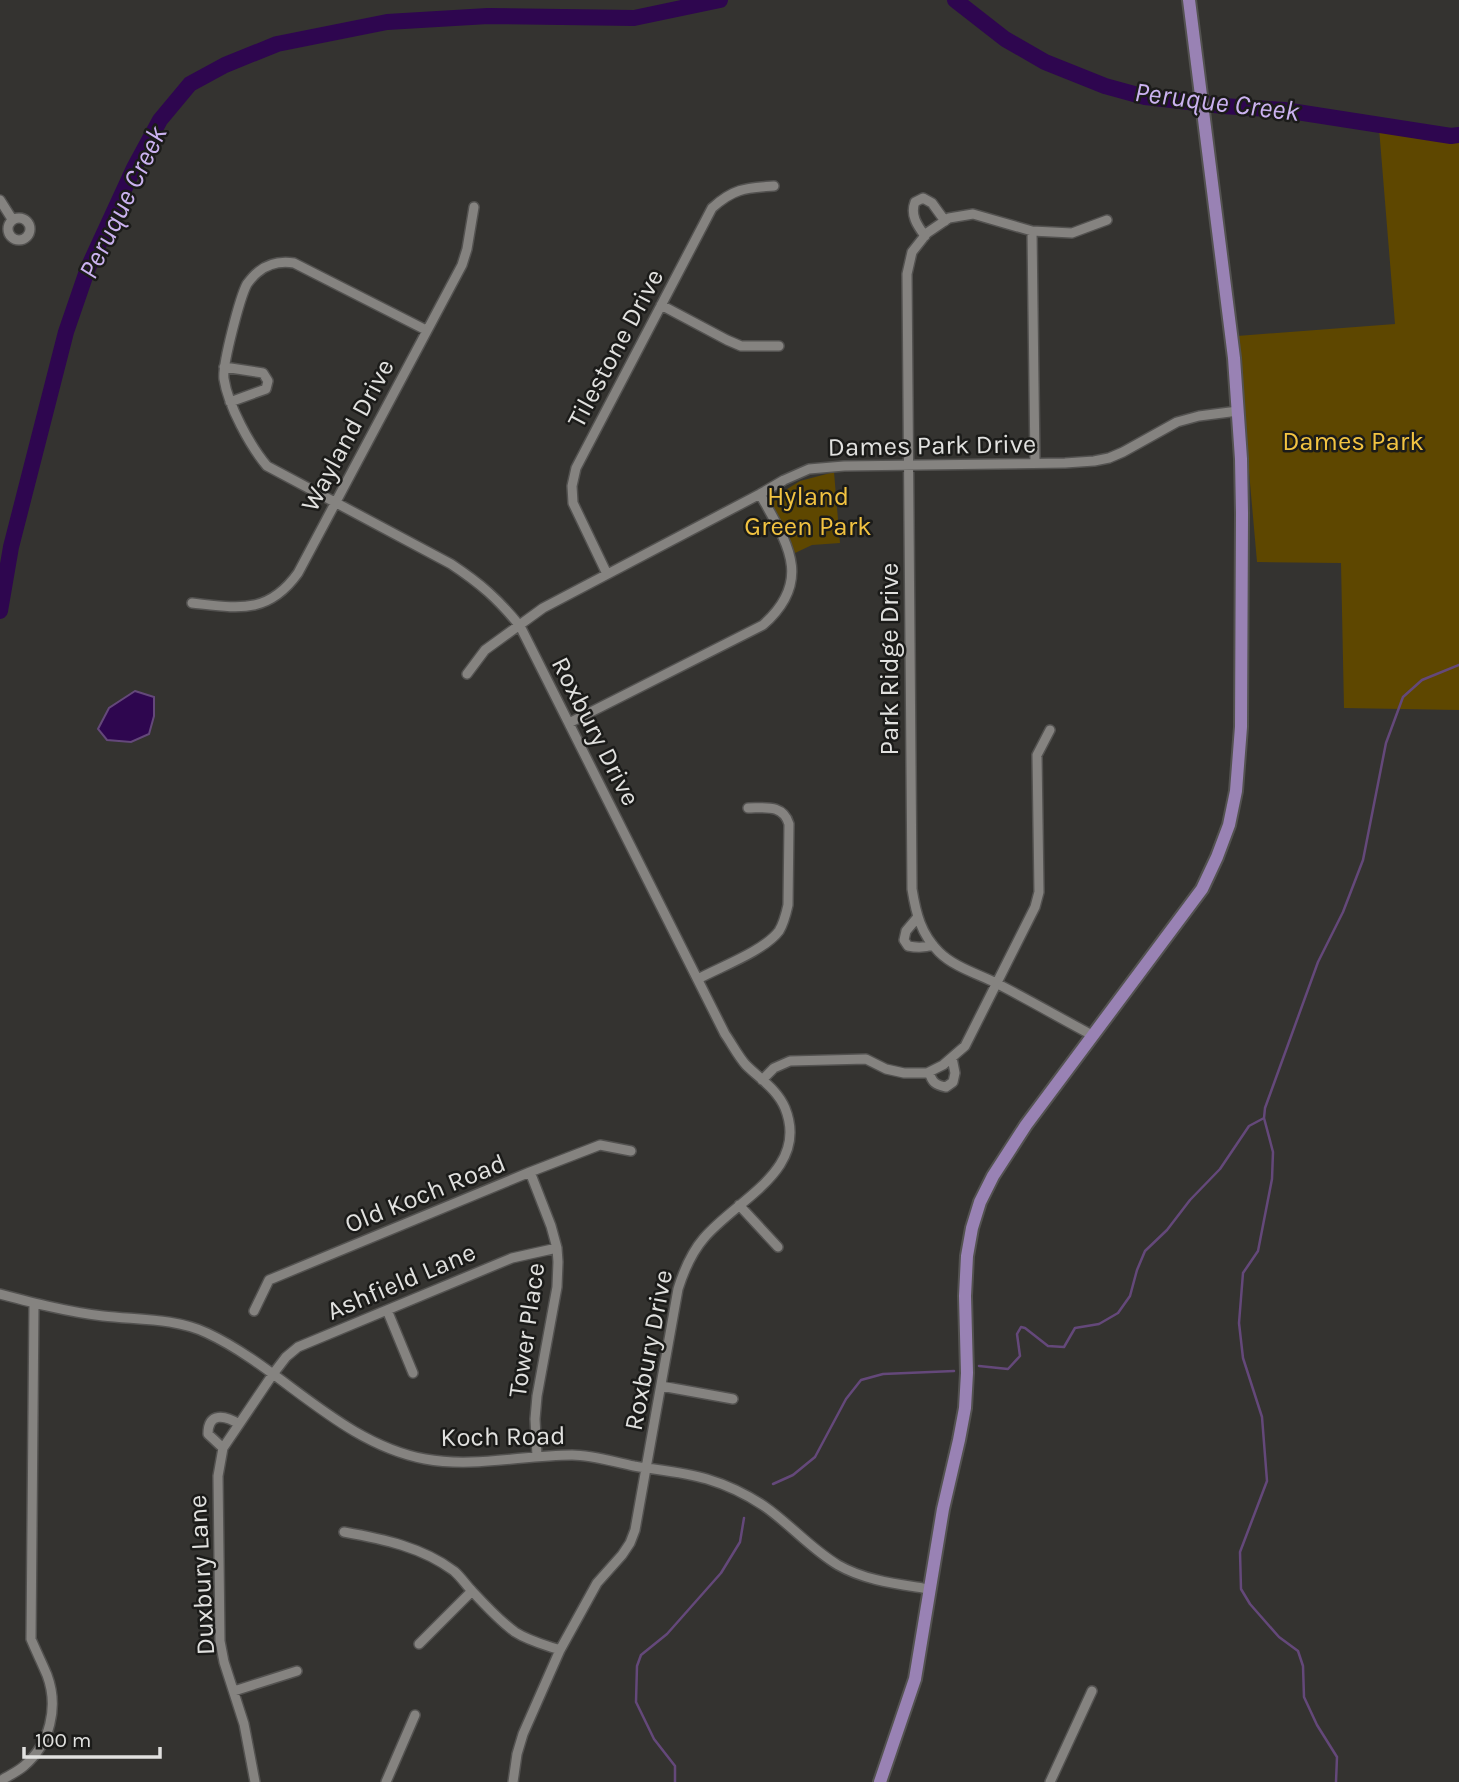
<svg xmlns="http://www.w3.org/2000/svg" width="1459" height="1782" font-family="Karla,sans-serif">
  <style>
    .green { fill: #5e4700 }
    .water { fill: #2e064f; stroke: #64487a; stroke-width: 2 }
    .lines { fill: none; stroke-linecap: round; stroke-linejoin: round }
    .stream { stroke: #64487a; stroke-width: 2.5 }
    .river { stroke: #2e064f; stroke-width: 16 }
    .minor-casing { stroke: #535250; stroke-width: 12 }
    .major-casing { stroke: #535250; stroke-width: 16 }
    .minor { stroke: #858380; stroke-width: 9 }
    .major { stroke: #9982b4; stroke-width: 12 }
    .labels { text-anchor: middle; stroke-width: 5; stroke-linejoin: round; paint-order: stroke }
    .street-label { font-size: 26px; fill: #e1e1df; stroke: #1b1b19 }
    .park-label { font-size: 26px; fill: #f2c341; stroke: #1b1b19 }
    .water-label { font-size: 28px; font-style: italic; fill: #cbb2f0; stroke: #1b1b19 }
  </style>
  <rect width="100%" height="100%" fill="#343330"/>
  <path class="green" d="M1459,127v583l-115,-2 -3,-145 -84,-1 -20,-226 158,-12 -16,-196 69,5z
    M834,472l6,71 -28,2 -17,8 -22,-48 3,-9 24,-15z"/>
  <path class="water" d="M135,691l19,6v19l-5,18 -18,8 -24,-2 -9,-11 11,-21z"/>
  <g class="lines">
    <path class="stream" d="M979,1366l29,3 12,-13 -3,-22 4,-7 4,1 23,18 16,1 11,-19 24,-4 19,-11 12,-17 7,-26 8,-19 22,-21 23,-30 30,-31 29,-43 15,-8
      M773,1484l20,-9 22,-18 31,-58 15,-19 22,-6 71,-3
      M675,1782v-16l-21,-27 -18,-37 1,-36 4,-11 26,-21 54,-61 19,-31 4,-24
      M1336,1782l1,-25 -20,-32 -13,-28 -1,-31 -5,-15 -19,-14 -29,-33 -9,-15 -1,-37 27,-71 -5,-64 -19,-59 -4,-35 4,-50 15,-22 14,-72 1,-27 -9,-34 1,-10 53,-146 25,-50 20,-52 23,-117 17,-46 19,-17 37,-15"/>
    <path class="river" d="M955,0l50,39 40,23 60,24 40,11 78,9 61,4 167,26 8,-1
      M0,611l11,-64 55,-215 22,-64 46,-100 26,-48 30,-36 35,-19 52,-21 110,-22 101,-6 146,2 86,-18"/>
    <defs>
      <path id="minor" d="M0,200l12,19
        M8 229a11 11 0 1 1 22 0a11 11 0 1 1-22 0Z
        M1032,231l3,232
        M925,236c-8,-11 -15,-21 -10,-34l8,-4 9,5 13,18
        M661,305l66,35 14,6h38
        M426,330l-132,-67c-13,-2 -25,0 -36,9 -4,3 -8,8 -11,12 -7,13 -25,81 -23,95 4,26 26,67 43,87l184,98c30,20 46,34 69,62l205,408c7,10 13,22 21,31 14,14 31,24 39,43 25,62 -48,91 -81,130 -13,15 -20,32 -26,51l-43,241 -5,13 -8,12 -25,28 -37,67 -37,84 -6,20 -4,28
        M224,367l39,6 5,8 -2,8 -36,13
        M607,574l-34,-71 -1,-17 4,-18 136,-260c22,-20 34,-20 62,-22
        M192,603c46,5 76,12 106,-30l164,-308 5,-16 7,-42
        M467,674l18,-24 58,-42 217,-114 24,-14 25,-11 35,-3 221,-3 29,-2 15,-3 14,-6 54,-30 22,-6 39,-5
        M569,723l194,-98c51,-45 24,-82 -3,-131
        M917,918l-11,13 -2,9 4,6c10,2 16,2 25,-1
        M698,979c22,-12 66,-28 81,-48 5,-8 7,-17 9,-26l1,-81c-6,-20 -24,-16 -41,-16
        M1092,1035c-32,-17 -63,-35 -96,-52 -18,-9 -42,-16 -57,-31 -18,-18 -23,-38 -27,-63l-5,-615 5,-22 15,-19 22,-15 24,-4 59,17 40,2 35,-13
        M929,1072c3,10 6,13 17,15l7,-5 2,-9 -3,-15
        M762,1080l12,-12 16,-7 76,-2 20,10 18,4h23l16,-8 22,-19 70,-139 4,-15 -2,-137 13,-25
        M530,1172l21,54 6,22 1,14 -1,25 -20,109 -2,23 2,37
        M739,1205l39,42
        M0,1294c34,9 68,18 103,22 35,4 72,2 104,17 75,35 133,110 218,126 49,9 98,-4 147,-4 20,0 42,7 62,11 24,4 50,6 73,13 20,6 39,15 57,27 26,18 47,43 74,59 28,16 60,19 91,24
        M387,1310l26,63
        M254,1311l15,-31 261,-108 70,-27 31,6
        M661,1386l72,13
        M223,1448l-15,-14c0,-22 17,-19 31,-10
        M344,1532c39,7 78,15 110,39 7,6 12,14 18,20 12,13 29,31 43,41 14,9 30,13 45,18
        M419,1644l53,-53
        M234,1691l63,-20
        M0,1781c8,-5 17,-9 24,-15 26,-22 35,-59 23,-91 -5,-12 -11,-24 -16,-36l3,-336
        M255,1782l-11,-58 -20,-62 -4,-21 -2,-165 5,-28 50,-74 13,-17 12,-10 214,-89 45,-10
        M386,1782l29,-67
        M1050,1782l42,-91"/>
      <path id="major" d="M880,1782l35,-103 28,-170 16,-69 6,-32 2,-35 -2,-77 2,-40 5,-28 8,-26 13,-26 33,-51 176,-236 15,-32 12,-32 7,-34 5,-64 1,-214 -1,-54 -7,-101 -45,-358"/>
    </defs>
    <use href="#minor" class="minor-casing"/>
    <use href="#major" class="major-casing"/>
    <use href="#minor" class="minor"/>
    <use href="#major" class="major"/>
  </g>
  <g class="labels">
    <g class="street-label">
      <text transform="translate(615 348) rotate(-62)" y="9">Tilestone Drive</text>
      <text transform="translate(347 435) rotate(-62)" y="9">Wayland Drive</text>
      <text transform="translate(932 445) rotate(-1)" y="9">Dames Park Drive</text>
      <text transform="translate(889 659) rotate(-90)" y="9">Park Ridge Drive</text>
      <text transform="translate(596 731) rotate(63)" y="9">Roxbury Drive</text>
      <text transform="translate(425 1193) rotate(-22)" y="9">Old Koch Road</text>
      <text transform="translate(401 1281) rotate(-23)" y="9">Ashfield Lane</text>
      <text transform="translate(526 1330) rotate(-82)" y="9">Tower Place</text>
      <text transform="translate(648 1350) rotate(-79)" y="9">Roxbury Drive</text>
      <text transform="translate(503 1436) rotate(-1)" y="9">Koch Road</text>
      <text transform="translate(201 1575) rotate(-93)" y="9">Duxbury Lane</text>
    </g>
    <g class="park-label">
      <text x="1353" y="450">Dames Park</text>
      <text x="808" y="505">Hyland<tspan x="808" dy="30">Green Park</tspan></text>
    </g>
    <g class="water-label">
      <text transform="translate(1217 101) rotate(7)" y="10">Peruque Creek</text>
      <text transform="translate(122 202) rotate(-64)" y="10">Peruque Creek</text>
    </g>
  </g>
  <path d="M24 1747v10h136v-10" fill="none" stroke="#e1e1df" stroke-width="3.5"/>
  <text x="35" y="1747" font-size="21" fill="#e1e1df" stroke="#1b1b19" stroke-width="5" paint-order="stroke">100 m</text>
</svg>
